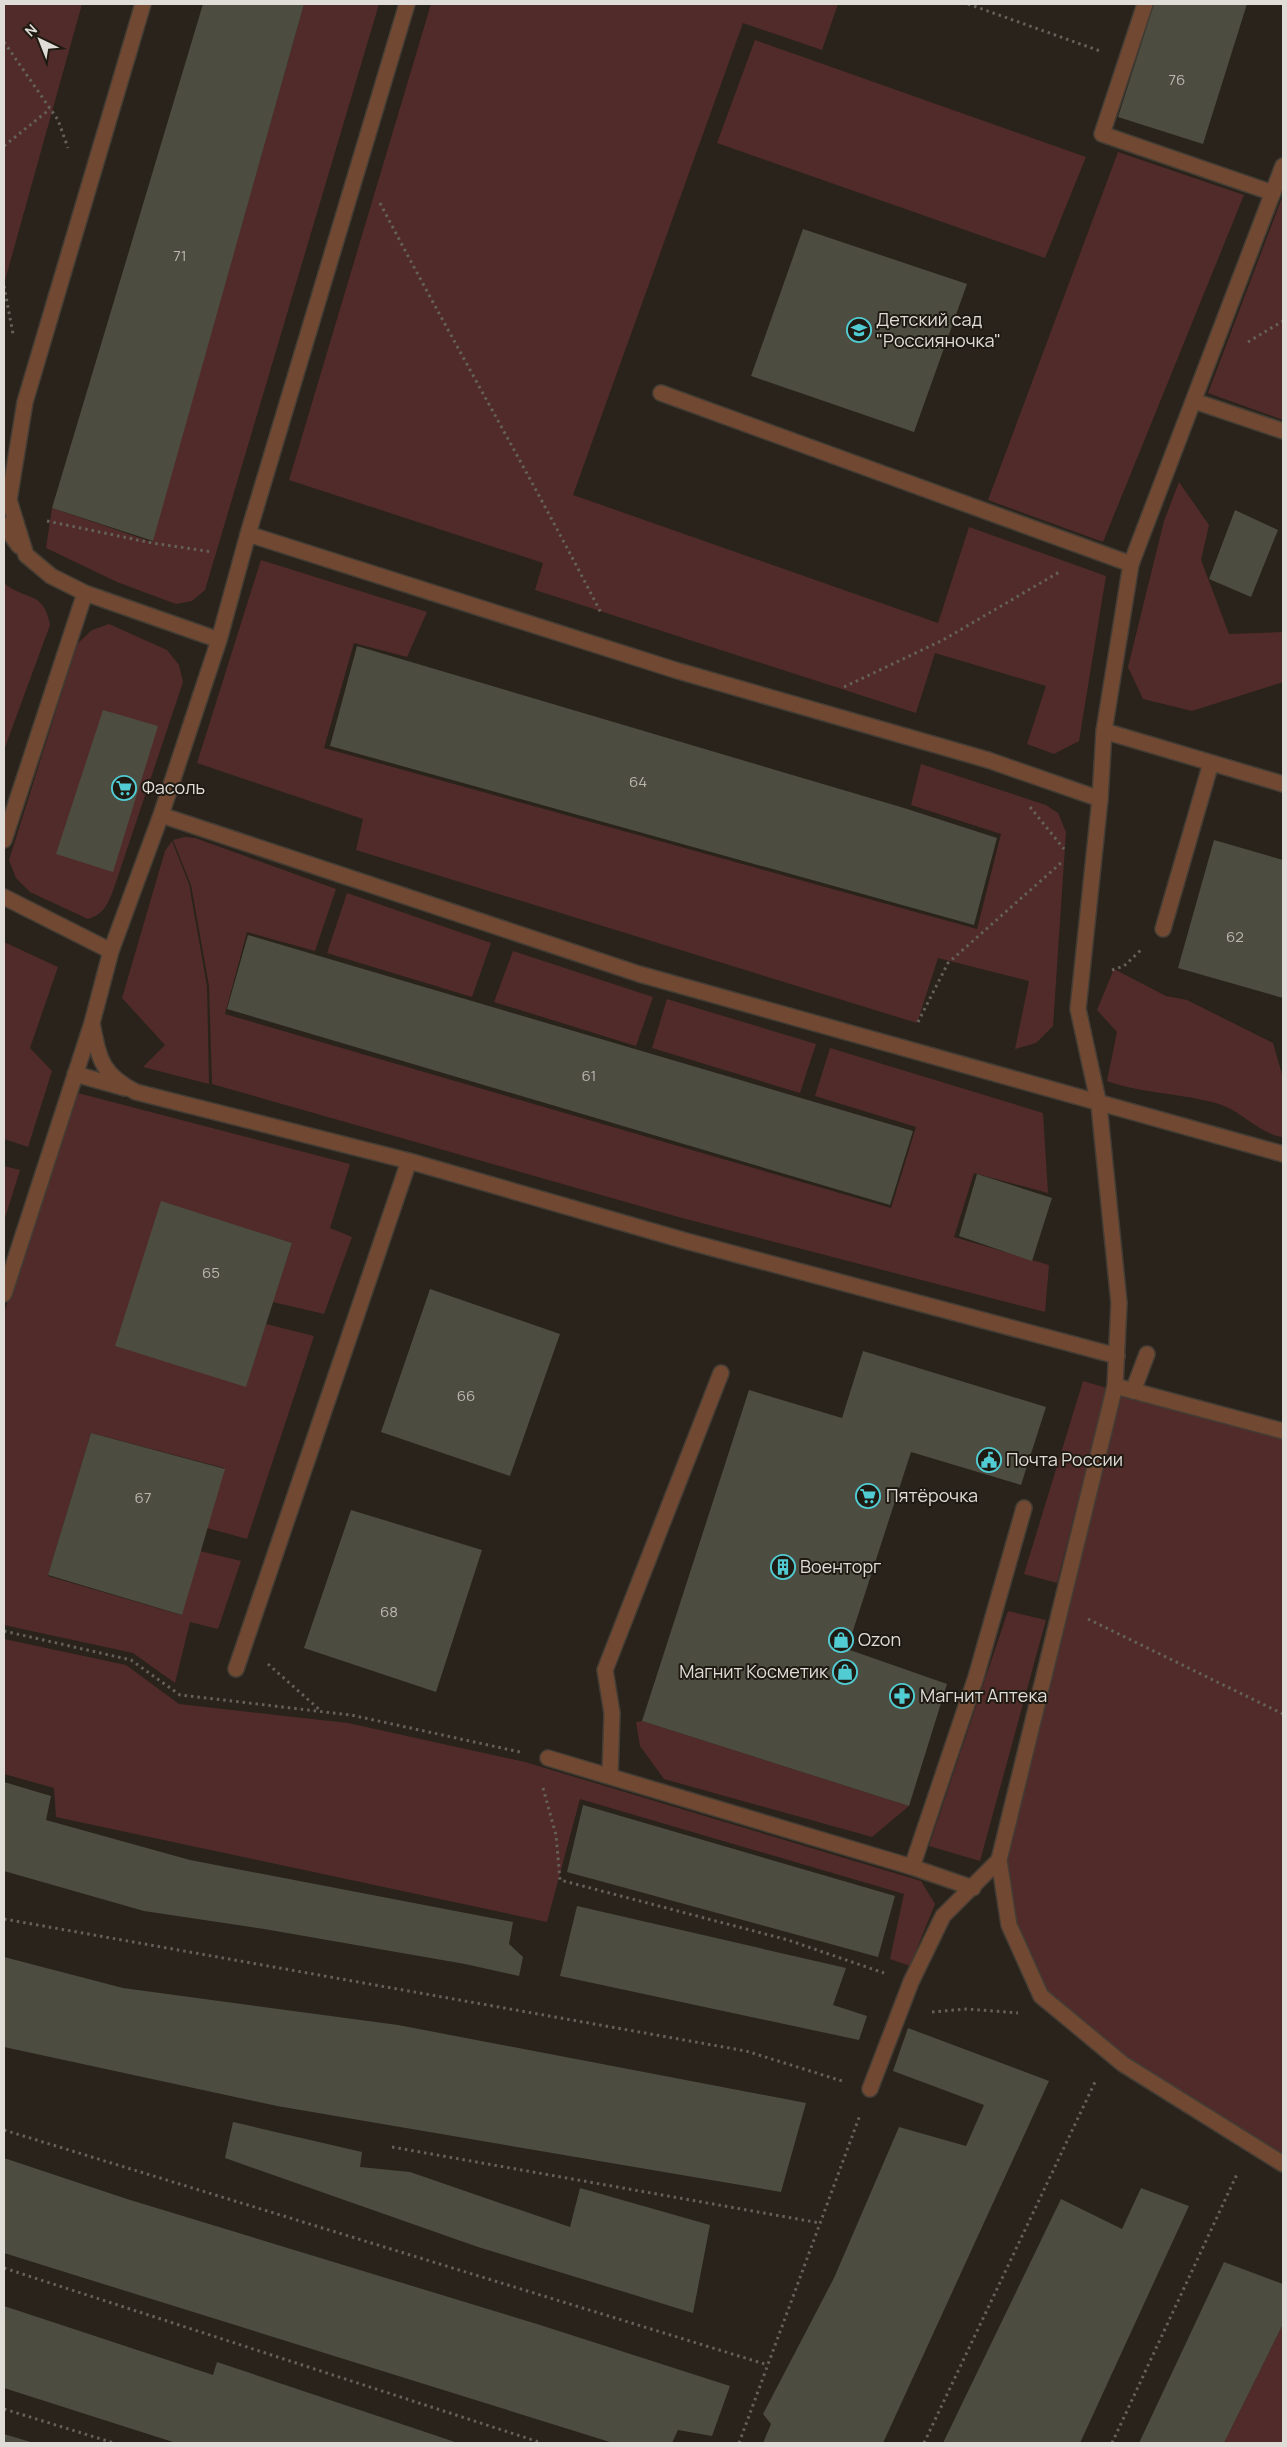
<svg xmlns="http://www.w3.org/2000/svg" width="1287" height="2447" font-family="Manrope,sans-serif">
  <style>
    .green { fill: #512b29 }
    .building { fill: #4d4c41 }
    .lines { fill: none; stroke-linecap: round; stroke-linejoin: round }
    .service-casing { stroke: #433d35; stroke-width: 18 }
    .minor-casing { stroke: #433d35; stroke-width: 18 }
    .path { stroke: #656059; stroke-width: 3; stroke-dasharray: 2.5 4; stroke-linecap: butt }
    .service { stroke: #714831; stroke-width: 15 }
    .minor { stroke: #714831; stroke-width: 15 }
    .labels { text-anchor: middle; stroke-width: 4; stroke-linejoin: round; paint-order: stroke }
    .number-label { font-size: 15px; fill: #bbb8b2 }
    .poi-label { font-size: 18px; fill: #e0dcd7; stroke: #1f1a12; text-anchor: start }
  </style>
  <rect width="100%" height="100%" fill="#29231b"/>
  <path class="green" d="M4,4h78l-78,280z
    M304,4h75l-174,586 -13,11 -16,3 -59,-22 -71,-34 6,-40 100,34z
    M431,4h407l-16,46 -79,-27 -170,472 365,128 31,-96 137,49 -27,165 -25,13 -27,-10 19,-58 -111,-33 -19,60 -381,-123 8,-27 -254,-83z
    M755,40l331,117 -41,101 -328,-115z
    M1118,152l126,43 -141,347 -115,-42z
    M1283,195v225l-75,-27z
    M1179,482l30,43 -8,35 28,74 54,-2v50l-91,29 -49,-12 -15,-32 36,-146z
    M261,560l166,52 -20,45 -53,-14 -30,105 653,181 24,-95 -90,-29 10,-41 125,41 12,8 8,19 -13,194 -17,17 -21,6 14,-68 -91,-23 -21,65 -561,-173 7,-31 -166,-56z
    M4,583c21,18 40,7 46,42l-46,125z
    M109,624l58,26 12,15 4,17 -70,209c-6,14 -9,23 -25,28l-58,-27 -14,-14 -7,-18 68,-216 15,-14z
    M184,837l11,1 141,51 -21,62 -68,-19 -22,82 666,194 25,-81 -101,-31 15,-48 213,65 5,80 -74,-20 -20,64 95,28 -4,47 -363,-94 -470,-134 -3,-98 -18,-101 -18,-45z
    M172,841l17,43 18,102 2,98 -66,-17 22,-22 -43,-47 43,-147z
    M347,893l144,50 -19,54 -145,-44z
    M4,942l54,25 -28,81 22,23 -24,76 -24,-8z
    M513,951l140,46 -17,49 -142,-44z
    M1114,969l52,27 21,4 86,43 10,35v59c-24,-3 -41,-26 -64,-33 -37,-11 -76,-10 -112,-23l10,-49 -20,-22z
    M667,999l149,45 -16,49 -148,-45z
    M74,1092l276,72 -20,64 22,9 -28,77 -51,-12 19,-59 -130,-41 -46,144 130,40 20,-62 48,12 -67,203 -40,-11 17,-60 -133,-35 -43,143 133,39 19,-64 41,10 -23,68 -28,-7 -15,61 -42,-30 -129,-28v-312z
    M4,1166l16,4 -16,51z
    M1083,1381l24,7 -50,195 -33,-9z
    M1117,1390l166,45v722l-155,-97 -82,-68 -30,-68 -12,-66z
    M1008,1611l38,9 -66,241 -51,-15z
    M4,1639l122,26 53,39 169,19 177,39 396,119 14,23 -25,62 -20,-7 14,-65 -324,-95 -33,123 -491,-105 -2,-29 -50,-14z
    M642,1721l267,85 -37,31 -208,-58 -24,-33 -4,-24z
    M1283,2324v119h-59z"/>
  <path class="building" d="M203,4h101l-151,537 -101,-33z
    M1154,4h93l-44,140 -85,-27z
    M803,229l164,55 -53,148 -163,-56z
    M1235,510l43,20 -27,67 -42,-18z
    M357,646l547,162 93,30 -23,87 -644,-179z
    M103,710l55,16 -45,146 -57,-18z
    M1214,840l69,20v138l-105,-30z
    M248,935l665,196 -23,74 -663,-196z
    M977,1174l75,24 -20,63 -73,-25z
    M161,1201l131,42 -46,144 -131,-41z
    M430,1289l130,45 -50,142 -129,-44z
    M863,1351l183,56 -25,78 -110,-33 -64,197 100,35 -38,122 -267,-85 107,-331 93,28z
    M91,1433l134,36 -43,146 -134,-40z
    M351,1510l131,40 -46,142 -132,-44z
    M4,1782l47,14 -5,24 144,40 323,62 -4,22 14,13 -4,19 -54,-12 -201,-35 -120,-18 -140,-40z
    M583,1805l312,91 -17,61 -311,-85z
    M577,1906l269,62 -13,37 34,11 -8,24 -299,-64z
    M4,1957l119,31 275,37 408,78 -25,89 -504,-86 -273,-59z
    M908,2028l141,53 -166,362h-120l8,-19 -8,-10 71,-136 65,-151 67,19 18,-41 -91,-34z
    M233,2122l129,30 -2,15 50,5 160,55 10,-39 130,37 -17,88 -215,-66 -253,-89z
    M4,2158l123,41 410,125 193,62 -18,50 -34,-6 -6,13h-59l-609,-190z
    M1141,2188l48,18 -109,237h-137l118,-244 61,30z
    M1224,2262l59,22v40l-59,119h-85z
    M4,2306l209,69 4,-13 241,81h-282l-172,-55z
    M4,2434l30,9h-30z"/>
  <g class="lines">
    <defs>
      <path id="service" d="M1145,4l-43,130 171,59
        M661,393l470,171
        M1194,401l89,30
        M4,525l15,21
        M248,534l159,-530
        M85,593l134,47 29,-106 427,136 313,90 112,39
        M1104,731l179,53
        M161,815l478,159 644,180
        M4,840l81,-247 -34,-17 -25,-21 -17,-55 16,-98 118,-398
        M4,897l107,54
        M1163,929l48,-166
        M92,1023c7,36 9,51 44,69l273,69 277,80 431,115
        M75,1074l50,14
        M4,1294l88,-271 19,-72 50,-136 58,-175
        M1115,1386l168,45
        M1133,1391l14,-37
        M236,1669l173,-508
        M548,1758l364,109 61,21
        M610,1776l2,-63 -7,-43 116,-297
        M912,1867l64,-190 48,-169
        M870,2089l41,-107 32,-66 56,-56"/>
      <path id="minor" d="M1283,166l-152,398 -27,167 -4,68 -22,210 21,96 20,198 -4,83 -116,474 10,65 32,71 82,68 160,100"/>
    </defs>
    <use href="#service" class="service-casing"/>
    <use href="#minor" class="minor-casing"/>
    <path class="path" d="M968,4l132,47
      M4,42l54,78 10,28
      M4,146l46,-37
      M380,203c72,138 151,273 222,412
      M4,286l9,48
      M1248,342l35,-21
      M47,521l105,22 61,9
      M844,687l99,-47 118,-69
      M1030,807l34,42
      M1112,970l12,-4 19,-18
      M918,1022l30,-59 114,-101
      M1088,1619l195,95
      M4,1631l127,29 49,35 171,20 169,37
      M268,1664l53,47
      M543,1788l13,47 4,45 228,60 96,33
      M4,1919l742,132 96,30
      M932,2012l34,-3 52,4
      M4,2130l764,235
      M392,2147l428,76
      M4,2268l538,175
      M4,2409l110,34
      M739,2443l121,-328
      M924,2443l172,-363
      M1112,2443l126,-271"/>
    <use href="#service" class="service"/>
    <use href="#minor" class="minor"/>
  </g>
  <defs>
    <symbol id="school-ring" viewBox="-11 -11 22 22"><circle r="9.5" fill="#1f1a12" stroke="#51ccd3" stroke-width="1.5"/><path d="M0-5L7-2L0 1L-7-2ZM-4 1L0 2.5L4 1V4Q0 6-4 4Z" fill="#51ccd3"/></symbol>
    <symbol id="supermarket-ring" viewBox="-11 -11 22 22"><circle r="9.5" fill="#1f1a12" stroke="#51ccd3" stroke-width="1.5"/><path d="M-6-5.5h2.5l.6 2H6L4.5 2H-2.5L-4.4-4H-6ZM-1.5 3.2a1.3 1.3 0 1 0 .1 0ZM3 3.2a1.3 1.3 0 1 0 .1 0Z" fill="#51ccd3"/></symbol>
    <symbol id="civic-ring" viewBox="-11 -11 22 22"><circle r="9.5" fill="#1f1a12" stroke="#51ccd3" stroke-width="1.5"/><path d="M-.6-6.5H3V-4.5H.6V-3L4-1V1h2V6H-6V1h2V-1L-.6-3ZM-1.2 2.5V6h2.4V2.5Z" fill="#51ccd3"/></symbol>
    <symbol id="building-ring" viewBox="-11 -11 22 22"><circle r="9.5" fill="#1f1a12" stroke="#51ccd3" stroke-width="1.5"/><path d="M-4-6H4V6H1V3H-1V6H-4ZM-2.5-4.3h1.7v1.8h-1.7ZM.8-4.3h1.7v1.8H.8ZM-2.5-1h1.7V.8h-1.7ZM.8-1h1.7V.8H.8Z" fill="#51ccd3"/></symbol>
    <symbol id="shop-ring" viewBox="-11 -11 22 22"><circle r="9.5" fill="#1f1a12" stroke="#51ccd3" stroke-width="1.5"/><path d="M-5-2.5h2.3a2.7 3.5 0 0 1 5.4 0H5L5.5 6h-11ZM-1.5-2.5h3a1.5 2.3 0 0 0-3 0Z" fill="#51ccd3"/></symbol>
    <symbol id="pharmacy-ring" viewBox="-11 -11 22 22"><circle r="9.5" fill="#1f1a12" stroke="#51ccd3" stroke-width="1.5"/><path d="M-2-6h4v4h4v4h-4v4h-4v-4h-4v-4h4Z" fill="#51ccd3"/></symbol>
  </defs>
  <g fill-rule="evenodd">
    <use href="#school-ring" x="845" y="316" width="28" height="28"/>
    <use href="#supermarket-ring" x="110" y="774" width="28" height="28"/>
    <use href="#civic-ring" x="975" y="1446" width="28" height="28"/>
    <use href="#supermarket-ring" x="854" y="1482" width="28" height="28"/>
    <use href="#building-ring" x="769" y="1553" width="28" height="28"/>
    <use href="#shop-ring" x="827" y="1626" width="28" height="28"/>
    <use href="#shop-ring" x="831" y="1658" width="28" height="28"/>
    <use href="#pharmacy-ring" x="888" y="1682" width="28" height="28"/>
  </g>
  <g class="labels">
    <g class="number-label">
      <text x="1177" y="85">76</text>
      <text x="180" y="261">71</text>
      <text x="638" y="787">64</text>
      <text x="1235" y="942">62</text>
      <text x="589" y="1081">61</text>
      <text x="211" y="1278">65</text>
      <text x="466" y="1401">66</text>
      <text x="143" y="1503">67</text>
      <text x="389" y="1617">68</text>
    </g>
    <g class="poi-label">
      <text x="876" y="326">Детский сад<tspan x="876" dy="21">"Россияночка"</tspan></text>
      <text x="142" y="794">Фасоль</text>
      <text x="1006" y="1466">Почта России</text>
      <text x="886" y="1502">Пятёрочка</text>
      <text x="800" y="1573">Военторг</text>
      <text x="858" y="1646">Ozon</text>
      <text x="828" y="1678" text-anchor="end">Магнит Косметик</text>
      <text x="920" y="1702">Магнит Аптека</text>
    </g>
  </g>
  <rect width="1287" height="2447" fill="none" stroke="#e0dcd7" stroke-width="10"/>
  <g transform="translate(40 40) rotate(317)" stroke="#1f1a12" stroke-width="4" paint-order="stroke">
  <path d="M0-4L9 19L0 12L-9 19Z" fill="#e0dcd7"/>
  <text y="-8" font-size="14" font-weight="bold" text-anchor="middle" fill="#e0dcd7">N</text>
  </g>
</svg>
